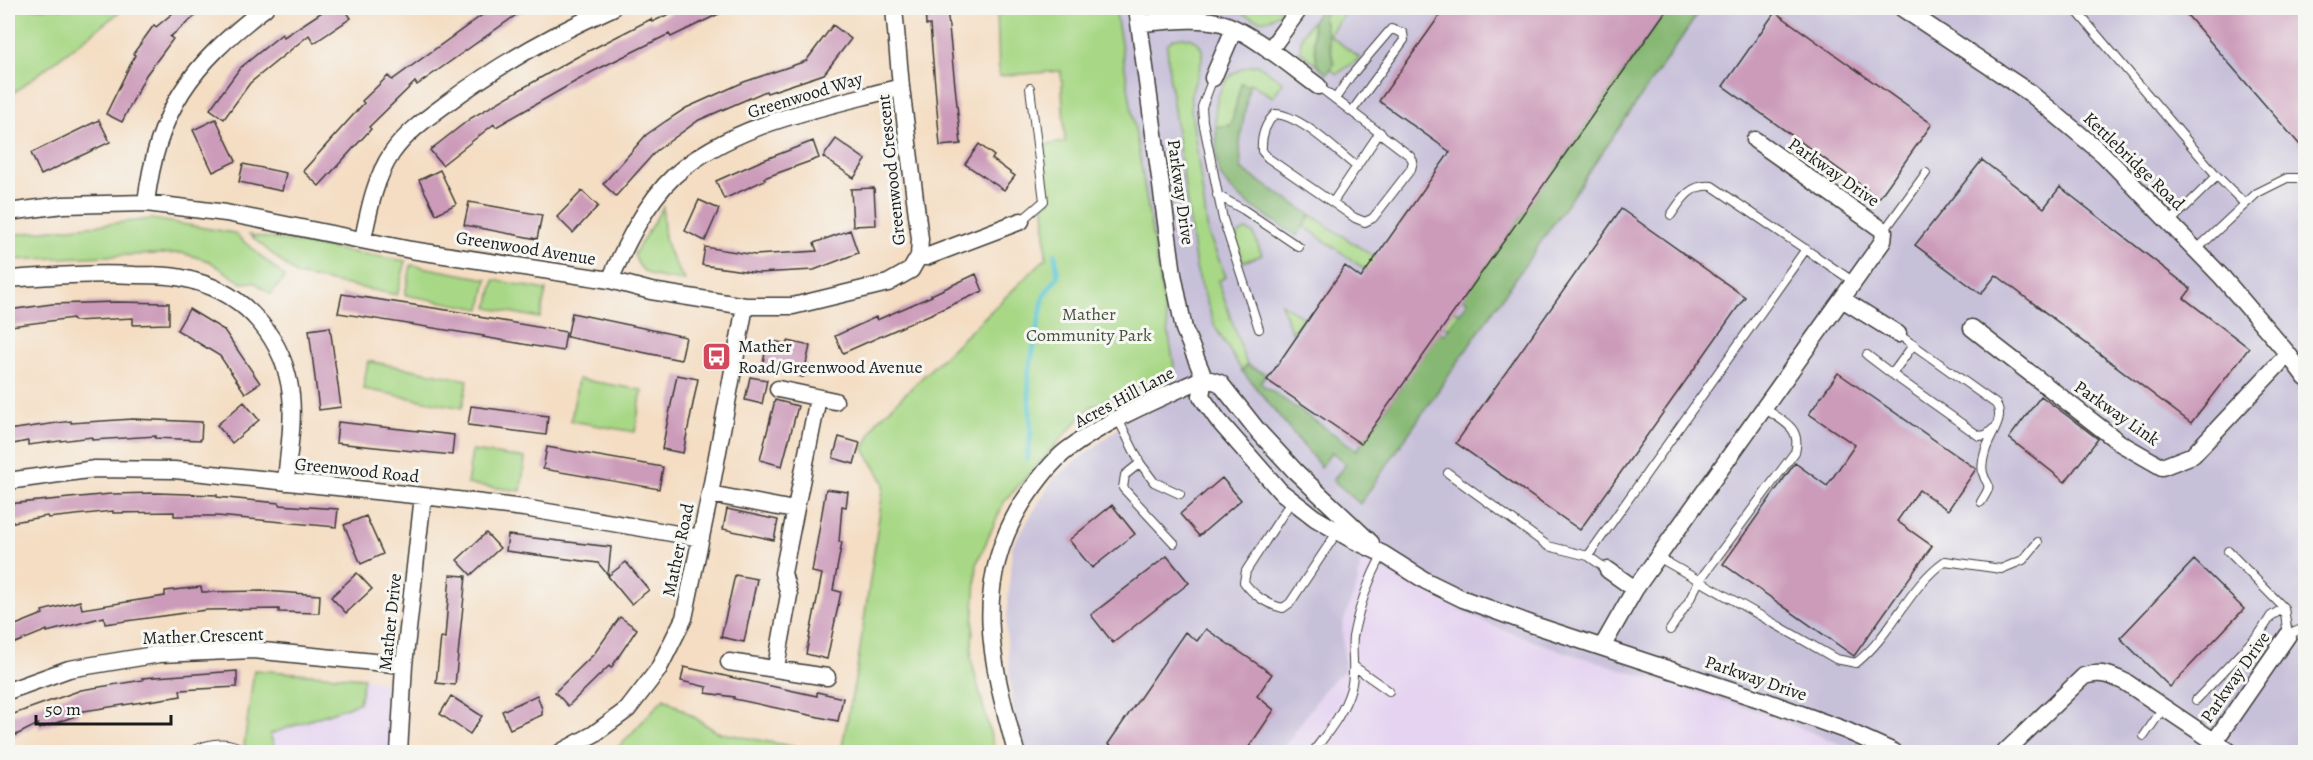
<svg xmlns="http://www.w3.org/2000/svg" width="2313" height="760" font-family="Alegreya,serif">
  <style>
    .built { fill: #e5d3f1 }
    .industrial { fill: #c7c0d9 }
    .green { fill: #a8d886; stroke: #627a51; stroke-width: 1.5 }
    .forest { fill: #86b873; stroke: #516a48; stroke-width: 1.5 }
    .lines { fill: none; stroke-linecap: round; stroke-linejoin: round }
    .stream { stroke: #5cc6d6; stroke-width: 5 }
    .building { fill: #cc9bba }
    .lane-casing { stroke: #3c3935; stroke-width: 10 }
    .street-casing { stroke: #3c3935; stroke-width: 19 }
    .lane { stroke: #fff; stroke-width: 8 }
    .street { stroke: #fff; stroke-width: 16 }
    .labels { text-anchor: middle; stroke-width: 6; stroke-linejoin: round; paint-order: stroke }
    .street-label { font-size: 18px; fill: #1c1c1c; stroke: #f6f6f2 }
    .park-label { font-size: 18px; fill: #46543c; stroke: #f6f6f2 }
    .poi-label { font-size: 18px; fill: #1c1c1c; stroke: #f6f6f2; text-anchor: start }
  </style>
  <rect width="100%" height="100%" fill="#f6f6f2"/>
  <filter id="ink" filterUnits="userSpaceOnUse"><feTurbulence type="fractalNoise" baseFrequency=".0167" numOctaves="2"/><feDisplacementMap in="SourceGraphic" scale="12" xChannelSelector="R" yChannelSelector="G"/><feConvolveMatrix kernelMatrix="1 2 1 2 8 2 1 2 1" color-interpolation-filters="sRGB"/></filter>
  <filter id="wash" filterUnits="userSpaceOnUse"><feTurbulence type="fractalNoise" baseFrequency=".008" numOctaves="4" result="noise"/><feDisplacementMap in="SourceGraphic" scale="24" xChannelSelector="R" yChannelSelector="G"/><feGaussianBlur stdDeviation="1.35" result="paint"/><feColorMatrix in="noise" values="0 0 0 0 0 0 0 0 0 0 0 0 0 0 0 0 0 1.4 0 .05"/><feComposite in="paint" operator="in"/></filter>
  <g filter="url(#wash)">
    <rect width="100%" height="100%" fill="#f4ddc2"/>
    <path class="built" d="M1360,559l133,67 68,25 203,62 95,39h-578l45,-65 19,-17 -3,-44 15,-41z
      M364,678l19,4 9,16 7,54h-191l8,-4 28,-2 25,-11 90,-32z"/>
    <path class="industrial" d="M1115,8h1190v744h-446l-95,-39 -203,-62 -68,-25 -132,-67 -4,26 -15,41 3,44 -19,17 -45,65h-255l-14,-47 -6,-77 6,-82 42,-68 62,-48 59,-59z"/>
    <path class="green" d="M15,8h110l-117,89v-84z
      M997,8h118l60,364 -85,35 -86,95 -27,61 -6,96 24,93h-154l16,-83 27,-186 -20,-34 13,-28 169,-163 -4,-112 23,-4 -4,-71 -62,5z
      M1230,8h53c-19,23 -31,8 -53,0z
      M1329,8h19l-19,27 31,23 -23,16 -6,-5 3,-5 -11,-48z
      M1312,21l5,44 -16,-13c-2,-14 2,-20 11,-31z
      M1183,37c35,4 13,37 8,57 -1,4 0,10 0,14l17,125 18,44 -8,4 29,84 -5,6 -27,-44 -19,-59 -27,-194 -2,-30 8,-6z
      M1258,65l25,17 -10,15 -23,-14 -1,3 -8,-3 -10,42 -15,2c-4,-30 8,-59 42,-62z
      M663,207c0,36 4,44 22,74 -24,-4 -44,-1 -51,-27z
      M1311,215l149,99 -11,15 -145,-103z
      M152,219l82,14 51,44 -14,17 -17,-12 -12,1 -33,-22 -27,-8 -174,7v-25z
      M1246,230l7,3 9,22 -19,7 -7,-23 2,-5z
      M250,235l156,26 -9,34 -100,-20z
      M411,265l76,14 -6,30 -76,-14z
      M494,280l52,10 -6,28 -52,-10z
      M1281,303l22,15 -11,15z
      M368,361l100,19 -6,28 -99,-19z
      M578,379l64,11 -7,42 -64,-11z
      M472,451l53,7 -4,33 -54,-7z
      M254,670l110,8 -5,25 -89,31 6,18h-24l-8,-6z
      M664,698l53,34 104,20h-212l12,-7z"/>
    <path class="forest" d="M1321,8h8l-6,8 11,48 -7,10 -10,-9 -5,-44z
      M1668,8h34l-342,496 -27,-24 13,-16 -14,-12 -11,15 -79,-96 5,-6 19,9 -6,9 97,67 82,-119 5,4 24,-33 -5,-4z
      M1241,83l8,3 -9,56 1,25 1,3 69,45 -14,21c-21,-15 -73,-42 -79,-67 -3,-13 -1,-29 -2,-42l15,-2z"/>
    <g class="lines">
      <path class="stream" d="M1027,459l4,-26 -3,-57 16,-81 14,-19 -3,-22"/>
    </g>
    <g id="blocks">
      <path class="building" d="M179,8h26l-35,29 3,2 -27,36 -24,47 -16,-8 29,-59 -2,-1 21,-29 2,2z
        M328,8h16l7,10 -37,25 -5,-8 -59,48 -26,36 -14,-10 30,-41 42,-34 2,3z
        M492,8h34l-109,77 -2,-3 -46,45 2,2 -52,57 -16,-15 61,-68 -2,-2 26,-25 4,4z
        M682,8h49l-60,29 -2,-3 -77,38 -96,55 -2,-3 -52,41 -12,-15 41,-32 104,-60 76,-39 1,3z
        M925,8h22l14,136 -21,2 -10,-121h-4z
        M1445,8h223l-307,436 -94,-64 78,-114 16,12 89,-126 -71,-51z
        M2181,8h125v144z
        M1775,12l157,112 -53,74 -156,-112z
        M833,25l18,14 -27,35 -57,19 -1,-2 -67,29 -43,31 -40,45 -13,-12 43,-49 20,-14 20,-13 58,-26 62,-21z
        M216,119l20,42 -23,11 -20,-42z
        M99,120l11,22 -69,33 -10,-22z
        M836,139l30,21 -12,18 -31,-21z
        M813,141l6,17 -55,20 1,2 -41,19 -8,-18 45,-20z
        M979,144l15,12 -2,3 23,17 -11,14 -39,-26z
        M1982,160l62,48 16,-21 131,102 -7,9 65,50 -58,75 -195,-148 -15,19 -66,-49z
        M243,164l43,9 -4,18 -43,-9z
        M440,170l16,34 -20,10 -17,-34z
        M874,188l2,37 -23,1 -2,-37z
        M582,191l16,15 -25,27 -16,-16z
        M699,200l20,9 -14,32 -20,-10z
        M469,202l73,13 -5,24 -73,-14z
        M1621,209l124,88 -165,233 -124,-87z
        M850,230l8,23 -44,17 -56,3 -56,-8 3,-18 50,8 62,-4 -3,-8z
        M976,274l7,17 -140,62 -8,-17 41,-19 1,3 55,-24 -1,-1z
        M342,294l137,21v2l87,15 -3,19 -80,-14 1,-1 -146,-23z
        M116,302l53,1v21l-36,1v-7l-59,3 -1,-3 -62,8 -2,-16 43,-6z
        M189,309l35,21 36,53 -15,10 -25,-37 -43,-26z
        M572,313l114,24 -5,23 -114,-23z
        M330,327l11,80 -22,3 -10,-80z
        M768,340l20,4v-3l22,5 -7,31 -41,-10z
        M1838,373l138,96 -28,41 -29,-20 -22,31 35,25 -78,110 -131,-92 72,-101 32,23 28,-41 -46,-31z
        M677,375l21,4 -15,74 -21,-4z
        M750,377l17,3 -5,24 -17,-4z
        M2041,396l57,43 -33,43 -56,-44z
        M775,400l23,6 -16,60 -22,-6z
        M244,402l15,18 -27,23 -15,-18z
        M471,406l77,10 -2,19 -78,-10z
        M133,419l69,3 -1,18 -46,-2 1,-2 -64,4v-3l-64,8v-4l-20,4v-15l63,-9v2z
        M338,422l116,13 -2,20 -116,-12z
        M839,437l21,6 -6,21 -21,-6z
        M547,447l116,20 -4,22 -116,-20z
        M1222,478l19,22 -42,36 -19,-22z
        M826,489l22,3 -2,15 -4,-1 -3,36h3l-9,48 8,2 -14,67 -21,-5 16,-80 -10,-2z
        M156,493l61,2v2l62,6v2l59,4 -2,18 -119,-11h-43v-4l-61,1v-2l-65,7 -1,-2 -39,7v-19l103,-10z
        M1112,505l23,29 -43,34 -23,-28z
        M727,509l51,11 -4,20 -51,-11z
        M366,516l17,38 -22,10 -17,-39z
        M486,533l14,15 -29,27 -14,-15z
        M508,535l103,12 -3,28 -10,-12 -92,-12z
        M1167,556l22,27 -76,60 -22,-28z
        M2194,560l50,49 -74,78 -50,-49z
        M626,562l23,28 -18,14 -23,-28z
        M357,573l15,16 -26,24 -15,-16z
        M450,575l16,1 -11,109 -19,-2 5,-46 4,1z
        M735,575l22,4 -13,63 -23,-5z
        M201,587l1,5 61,-1 57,4 -1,18 -40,-1v-3l-73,1 -101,14 -1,-7 -57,15v-2l-39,16v-18l35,-14 -1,-3 38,-10 2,8 83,-13v-5z
        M620,617l17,12 -26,39 -2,-2 -41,40 -13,-14 39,-38z
        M1206,629l66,45 -15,22 17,14 -29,43h-123l-14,-9 77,-112 12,9z
        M684,667l133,29v-4l26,6 -5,23 -104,-22v-2l-28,-4 1,-6 -26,-6z
        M237,671v16l-57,3 1,6 -104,16 1,3 -39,14 -1,-5 -30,15v-23l73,-26 62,-10 -1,-2z
        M537,695l5,14v6l-32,14 -8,-18z
        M451,696l31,20 -12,18 -30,-20z"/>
    </g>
  </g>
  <g filter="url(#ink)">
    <use href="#blocks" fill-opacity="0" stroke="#3c3935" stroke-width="1.5"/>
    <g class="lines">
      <defs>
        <path id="lane" d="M2074,8l143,168 28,28
          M1213,78l-11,29 1,14 20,98 36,110
          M1318,86l92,70 3,5 -2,8 -38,49 -8,4 -10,-4 -87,-60 -6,-7c-1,-14 3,-27 13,-37 26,1 61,37 82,53
          M1335,99l15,-22 41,-48 12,4 1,7 -52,71
          M1217,195l27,15 55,37
          M1333,202l47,-70
          M1671,215c11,-16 19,-31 41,-29l142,96
          M1021,221l23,-20 -14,-113
          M2170,222l47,-46
          M1884,231l42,-58
          M2196,250l61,-57 30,-15h19
          M1898,334l98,70c10,15 -7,32 -11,48 -2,7 -4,18 -1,24 1,5 6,7 4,13 -1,4 -5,9 -7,13
          M1914,344l-22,30 87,62 7,-1 7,-6
          M1867,355l25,19
          M1118,419l22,44 14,19 26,12
          M1140,463l-15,12 -2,13 51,55
          M1448,473l100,73 40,10 20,14
          M1292,500l-46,71 -2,11c9,13 24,23 39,26l7,-5 48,-72
          M2228,551l56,57 4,27 18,-8
          M1588,556l218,-307
          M1658,557l178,102 20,4c36,-28 52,-76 89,-102l56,8 22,-9 15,-18
          M1670,630l19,-29 10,-20 96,-129c7,-25 -13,-31 -31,-44
          M1355,667l34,24
          M2196,700l64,-67 11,-17 13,-8
          M2144,736l20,-29
          M190,752c18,-9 39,-13 56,0
          M1313,752c15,-20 31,-39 38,-64 5,-18 0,-34 2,-51 5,-27 16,-59 30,-83"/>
        <path id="street" d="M1137,8l36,266 11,55 20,49 -3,18 17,24 62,71 35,27 36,21 32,15 43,27 37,18 71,26 231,76 80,29 49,22
          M1902,8l128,85 73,61 119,123 66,77 18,24
          M1139,23c25,-1 53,-6 78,-1 28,5 76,46 101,64
          M1269,51l31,-43
          M1213,78l21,-49
          M146,203c11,-94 46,-139 119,-195
          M8,212l55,-7 83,-2 80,10 185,37 199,30 41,11 94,15h48l95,-23 23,-13 8,-14 1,-17 -19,-152 -7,-79
          M363,239c6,-29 12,-61 29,-86 14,-20 35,-35 54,-49 52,-39 107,-70 166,-96
          M919,256l7,1 95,-36
          M8,279c42,-3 84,-6 127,-4 20,0 40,0 59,6 54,14 91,60 97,114 3,29 -3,59 -5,87
          M610,280c15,-34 36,-78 64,-104 59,-54 153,-69 227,-89
          M1842,299l56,35
          M1972,328l148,115 42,24 31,-12 95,-101
          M1204,378l16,5 38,48 37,40 76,72
          M778,389l57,12
          M8,481l87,-12 79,1 249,26 101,12 177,30
          M710,494l84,16
          M1608,570l27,19
          M1602,647l33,-58 248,-348 1,-10 -129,-91
          M729,662l98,15
          M776,667l13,-72 -6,-22 35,-175
          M8,691l61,-22 91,-15 93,-4 151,15
          M2214,742l74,-107
          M399,752l5,-87 19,-169
          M561,752l33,-18 34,-25 30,-39 26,-52 26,-124 35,-188
          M1016,752c-24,-89 -46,-165 7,-250 12,-18 27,-39 44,-52 41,-31 91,-51 137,-72
          M2005,752l79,-76c17,-5 27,-1 43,7l103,69"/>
      </defs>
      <use href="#lane" class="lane-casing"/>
      <use href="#street" class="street-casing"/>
      <use href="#lane" class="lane"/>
      <use href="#street" class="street"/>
    </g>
  </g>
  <defs>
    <symbol id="bus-square" viewBox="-11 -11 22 22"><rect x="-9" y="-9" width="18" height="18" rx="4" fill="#d1495b" stroke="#f6f6f2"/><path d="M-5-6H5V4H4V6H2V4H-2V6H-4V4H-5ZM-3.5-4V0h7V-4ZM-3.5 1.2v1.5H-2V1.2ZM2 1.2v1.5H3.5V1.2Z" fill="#fff"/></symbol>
  </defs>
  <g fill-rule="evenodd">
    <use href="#bus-square" x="700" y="340" width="33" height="33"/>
  </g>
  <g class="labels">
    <g class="street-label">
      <text transform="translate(805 95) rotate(-17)" y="6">Greenwood Way</text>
      <text transform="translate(2134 161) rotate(44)" y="6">Kettlebridge Road</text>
      <text transform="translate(891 170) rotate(-96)" y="6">Greenwood Crescent</text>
      <text transform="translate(1834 172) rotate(35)" y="6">Parkway Drive</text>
      <text transform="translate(1181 192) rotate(82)" y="6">Parkway Drive</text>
      <text transform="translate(526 248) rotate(9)" y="6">Greenwood Avenue</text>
      <text transform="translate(1124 397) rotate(-28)" y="6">Acres Hill Lane</text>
      <text transform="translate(2117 413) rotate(35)" y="6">Parkway Link</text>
      <text transform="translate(357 470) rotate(6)" y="6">Greenwood Road</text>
      <text transform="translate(678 550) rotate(-78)" y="6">Mather Road</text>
      <text transform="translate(390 622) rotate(-84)" y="6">Mather Drive</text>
      <text transform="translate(203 636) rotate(-2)" y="6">Mather Crescent</text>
      <text transform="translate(2235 677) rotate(-55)" y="6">Parkway Drive</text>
      <text transform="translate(1756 678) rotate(19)" y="6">Parkway Drive</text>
    </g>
    <g class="park-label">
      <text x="1089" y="320">Mather<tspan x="1089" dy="21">Community Park</tspan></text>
    </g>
    <g class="poi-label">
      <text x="738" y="352">Mather<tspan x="738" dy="21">Road/Greenwood Avenue</tspan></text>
    </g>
  </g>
  <rect width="2313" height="760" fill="none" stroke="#f6f6f2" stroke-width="30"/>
  <path d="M36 715v9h135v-9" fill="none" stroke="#1c1c1c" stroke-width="3"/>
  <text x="45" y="715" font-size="18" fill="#1c1c1c" stroke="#f6f6f2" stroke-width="4.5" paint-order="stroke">50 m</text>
</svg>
